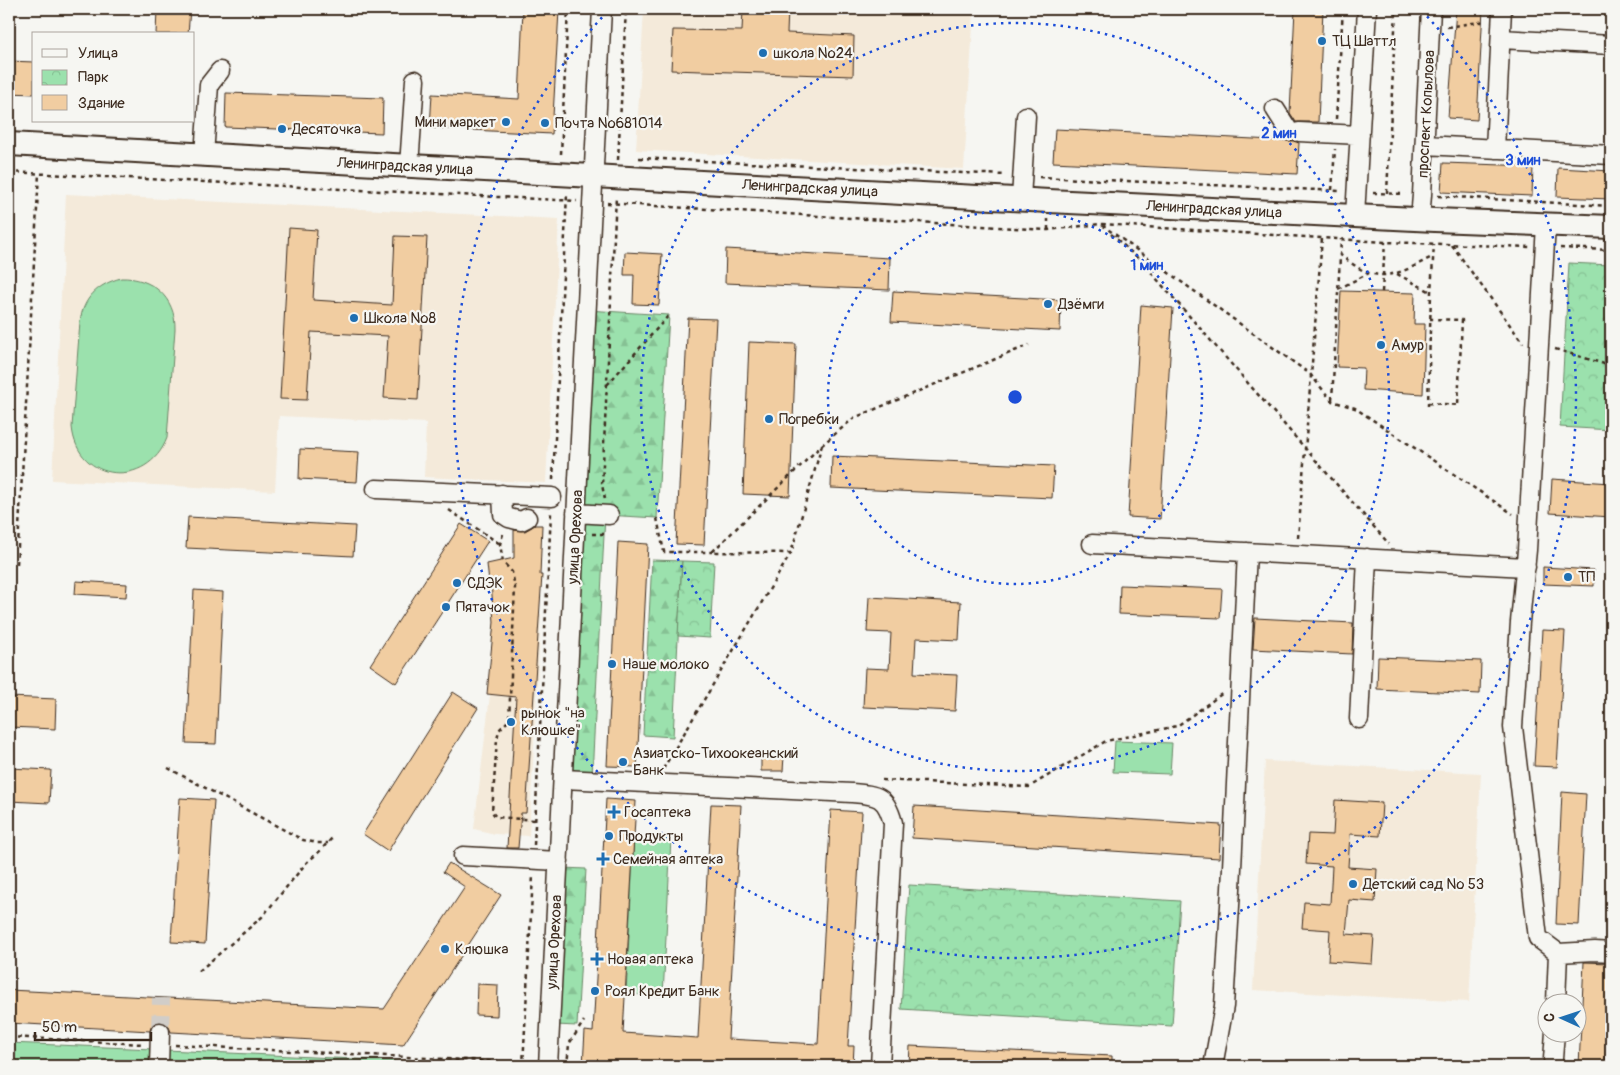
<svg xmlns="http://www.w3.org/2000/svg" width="1620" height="1075" font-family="Pangolin,sans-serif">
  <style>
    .built { fill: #f4eada }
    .grass { fill: #9be1ad; stroke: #6b8666 }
    .forest { fill: url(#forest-firs); stroke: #6b8666 }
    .park { fill: url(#park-crowns); stroke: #6b8666 }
    .building { fill: #f1cda1; stroke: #3b2a1e }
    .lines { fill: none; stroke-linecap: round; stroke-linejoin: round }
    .minor-tunnel { stroke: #d1cdc8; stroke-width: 18; stroke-dasharray: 18 9; stroke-linecap: butt }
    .minor-casing { stroke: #3b2a1e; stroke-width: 21 }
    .major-casing { stroke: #3b2a1e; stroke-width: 26 }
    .path { stroke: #3b2a1e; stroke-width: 2.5; stroke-dasharray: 4 4; stroke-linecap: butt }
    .minor { stroke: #f6f6f2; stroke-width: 18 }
    .major { stroke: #f6f6f2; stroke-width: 22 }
    .ring { fill: none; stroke: #1d4ed8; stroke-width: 2.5; stroke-dasharray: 2.5 5 }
    .poi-dot { fill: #1f6fb2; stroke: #f6f6f2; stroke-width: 2 }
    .labels { text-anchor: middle; stroke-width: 4.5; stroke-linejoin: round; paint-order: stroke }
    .poi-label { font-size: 15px; fill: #3b2a1e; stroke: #f6f6f2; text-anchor: start }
    .street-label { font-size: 15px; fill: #3b2a1e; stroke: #f6f6f2 }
    .centre { fill: #1d4ed8; stroke: #f6f6f2; stroke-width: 2.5 }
    .ring-label { font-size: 15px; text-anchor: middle; font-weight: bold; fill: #1d4ed8; stroke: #f6f6f2; stroke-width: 4.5; stroke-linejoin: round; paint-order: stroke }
  </style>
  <defs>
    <pattern id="forest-firs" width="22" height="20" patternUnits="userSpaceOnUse" patternTransform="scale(1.25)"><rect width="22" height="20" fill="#9be1ad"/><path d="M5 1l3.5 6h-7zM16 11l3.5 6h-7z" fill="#86c194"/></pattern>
    <pattern id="park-crowns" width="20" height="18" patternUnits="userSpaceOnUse" patternTransform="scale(1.25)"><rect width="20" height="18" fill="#9be1ad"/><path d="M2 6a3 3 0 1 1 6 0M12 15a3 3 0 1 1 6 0" fill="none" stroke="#86c194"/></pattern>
  </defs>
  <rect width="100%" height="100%" fill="#f6f6f2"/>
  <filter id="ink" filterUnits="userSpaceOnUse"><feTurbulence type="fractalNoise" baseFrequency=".02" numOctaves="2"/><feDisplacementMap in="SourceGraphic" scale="10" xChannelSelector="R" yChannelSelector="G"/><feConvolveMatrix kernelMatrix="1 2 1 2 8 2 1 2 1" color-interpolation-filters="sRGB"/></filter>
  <g filter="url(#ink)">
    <path class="built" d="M644,9h330l-10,160 -328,-19z
      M66,194l493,25 -13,264 -122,-6 2,-54 -147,-7 -4,75 -223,-11z
      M500,612l41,2 -12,222 -34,-2 -21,-5z
      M1265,761l216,12 -12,229 -216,-12z"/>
    <path class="grass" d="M121,278c30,-1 55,19 54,51l-8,109c-19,51 -90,45 -95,-11l8,-105c3,-24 18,-38 41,-44z
      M1115,741l57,2 -2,31 -57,-2z
      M634,836l37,2 -8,158 -37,-2z
      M9,1043l144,6 -1,17h-143z
      M166,1050l251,12v4h-252z"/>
    <path class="forest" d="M586,310l83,5 -12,203 -52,-3 -13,261 -25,-1z
      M652,560l30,1 -9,176 -30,-2z
      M563,868l23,1 -9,157 -22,-1z"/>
    <path class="park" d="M1569,263l42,2v165l-51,-3z
      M682,561l32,1 -4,76 -32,-2z
      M909,885l271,16 -8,125 -271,-17z"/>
    <path class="building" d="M157,9h33l-2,25h-32z
      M523,9l36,1 -7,124 -122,-6 2,-34 87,5z
      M743,9h45l-1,24 67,3 -1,40 -182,-6 2,-40 69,1z
      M1295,9h28l-5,113h-22l-6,-9z
      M1456,9h27l-6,111 -29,-2z
      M9,61l25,1v32l-25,-1z
      M226,93l157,5 -1,35 -157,-6z
      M1055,129l238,12 6,2 -2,31 -244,-12z
      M1443,163l90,3 -1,30 -91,-4z
      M1558,168l53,3v28l-54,-2z
      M289,228l28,2 -4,70 79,5 3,-69 32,1 -9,163 -34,-2 4,-62 -77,-4 -4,68 -27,-1z
      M726,249l164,9 -1,32 -164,-7z
      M625,252l37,2 -3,51 -26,-1 1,-29h-10z
      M893,291l168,9 -1,31 -169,-9z
      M1341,291l74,2 -1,31h11l-2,70 -60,-4 1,-22 -27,-1z
      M1141,305l32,3 -13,211 -32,-2z
      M688,318l28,1 -12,226 -28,-1z
      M749,342l47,2 -6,152 -47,-2z
      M300,449l59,3 -2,30 -58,-3z
      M832,456l222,10 -2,32 -221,-10z
      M1552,479l59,4v34l-61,-4z
      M188,517l167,9 -2,30 -167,-8z
      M461,524l27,17 -92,142 -26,-18z
      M535,525h7l-2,50h2l-16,238h-5l-3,35h-11l9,-151 -29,-3 7,-72 -3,-40 -2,1 -2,-19 27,-6v-28l11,1z
      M618,542l30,2 -11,223 -30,-1z
      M1543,567l51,3v16l-51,-2z
      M76,581l51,3 -1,13 -51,-3z
      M1120,585l102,4 -2,29 -101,-4z
      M194,590l29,2 -7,152 -30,-1z
      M869,597l92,5 -2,38 -43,-2 -2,35 43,2 -2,36 -92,-4 2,-39 24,1 2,-36 -24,-1z
      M1255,618l98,5 -1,31 -99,-5z
      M1542,630l23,1 -8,136 -23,-1z
      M1378,657l103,4 -1,33 -103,-5z
      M453,692l25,16 -90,143 -25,-17z
      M9,697l47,2 -1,30 -46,-2z
      M761,755l23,1 -1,15h-22z
      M9,768l42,2 -2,33 -40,-2z
      M1562,792l24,2 -7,131 -23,-1z
      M180,798l34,2 -9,144 -34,-2z
      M606,799l30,2 -13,232 75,5 13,-234 30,1 -13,234 90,5 13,-234 31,2 -14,234h6l-1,20 -270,-1 2,-34 8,1z
      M1335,800l47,3 -2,33 -30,-2 -2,33 29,2 -2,33 -26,-2 -3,34 28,2 -2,28 -44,-3 2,-31 -28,-2 2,-26 26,2 2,-38 -26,-2 2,-30 25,1z
      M914,806l307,19 -2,33 -307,-20z
      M449,863l52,32 -98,150 -232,-13 -2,-5 -8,-6 -6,2 -5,8 -141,-8v-33l375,19 81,-122 -22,-15z
      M1584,962l26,1 -5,103h-26z
      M477,984l21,1 -1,31 -21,-1z
      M910,1046l202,10v10h-203z"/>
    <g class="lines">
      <path class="minor-tunnel" d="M160,1032l1,-34"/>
      <defs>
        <path id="minor" d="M1501,39l110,6
          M1275,109l14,22
          M1299,132l61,3
          M1425,145l186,10
          M1495,149l7,-140
          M204,155l5,-70 11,-14
          M409,166l6,-86
          M1021,199l5,-83
          M1355,216l12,-207
          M1420,219l2,-24 9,-186
          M1546,225l-19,325 -7,72 -7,105 25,211 20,15
          M376,489l176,8
          M502,494l1,20 6,4 12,3 6,-3
          M576,513l33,2
          M1092,544l434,23
          M1359,719l8,-161
          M563,779l289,14c26,2 34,3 41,30l-13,243
          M463,856l96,5
          M1556,1002l2,-49 37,-2 16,1
          M1553,1059l2,-27
          M1214,1061l10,-55 7,-117 16,-337
          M159,1066l1,-34
          M548,1066l54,-1057"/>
        <path id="major" d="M9,144l1040,57 386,19 176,7"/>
      </defs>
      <use href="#minor" class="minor-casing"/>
      <use href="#major" class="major-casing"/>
      <path class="path" d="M1447,27l39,-6
        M1336,119l7,-110
        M561,154l7,-145
        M639,158l367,17
        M618,160l8,-151
        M9,172l568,29
        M1039,177l301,14
        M1332,190l3,-41
        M1373,193l32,1
        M1387,193l9,-184
        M1438,196l173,10
        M607,203l441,27 52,-6 285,18 145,5
        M1102,225l208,149 22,27 23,7 158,106
        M1048,230v-11
        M1111,234l30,27 248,283
        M1452,245l71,98
        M1560,248l51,2
        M1339,254c9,6 20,16 30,19 23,7 43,-6 63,-16
        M1397,274l34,18
        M1338,289l31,-16
        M1382,292l3,-50
        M1555,349l56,17
        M607,385l62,-70
        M1332,400l9,-161
        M1428,403l30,2 4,-85 -32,-1
        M1428,406l3,-114 3,-48
        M822,445l-31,108 -79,-1 110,-107 32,-27 175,-73
        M553,480l14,-286
        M605,499l-3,-14 14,-289
        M449,510l51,34
        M657,518l7,34h48
        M503,534l-3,10 3,18 9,10 3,15 -6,133 -10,10 -2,9 -5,73 4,5 39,3
        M592,534h16
        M1298,538l24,-300
        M17,564l22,-391
        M168,768l135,72 14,3h11
        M663,769l128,-216
        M882,780l147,7 77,-46 71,-15 46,-33
        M534,845l17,-332
        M199,971l63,-54 45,-55 11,-9 16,-17
        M9,1037l135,7
        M175,1045l348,18 3,3
        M523,1066l10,-191
        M567,1066l2,-22 15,-23"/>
      <use href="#minor" class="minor"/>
      <use href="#major" class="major"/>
    </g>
  </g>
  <g class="ring">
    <circle cx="1015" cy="397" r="187"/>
    <circle cx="1015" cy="397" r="374"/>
    <path d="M1422 11A561 561 0 1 1 608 11"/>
  </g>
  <g class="poi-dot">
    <circle cx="1322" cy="41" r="5"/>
    <circle cx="763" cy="53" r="5"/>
    <circle cx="506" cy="122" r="5"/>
    <circle cx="545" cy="123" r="5"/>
    <circle cx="282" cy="129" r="5"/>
    <circle cx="1048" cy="304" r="5"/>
    <circle cx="354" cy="318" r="5"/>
    <circle cx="1381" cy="345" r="5"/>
    <circle cx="769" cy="419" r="5"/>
    <circle cx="1568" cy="577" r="5"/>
    <circle cx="457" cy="583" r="5"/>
    <circle cx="446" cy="607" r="5"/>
    <circle cx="612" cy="664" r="5"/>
    <circle cx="511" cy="722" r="5"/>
    <circle cx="623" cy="762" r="5"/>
    <path d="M611.5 804.5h5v5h5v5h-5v5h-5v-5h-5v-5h5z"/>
    <circle cx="609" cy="836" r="5"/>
    <path d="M600.5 851.5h5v5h5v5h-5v5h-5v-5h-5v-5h5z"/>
    <circle cx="1353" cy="884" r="5"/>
    <circle cx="445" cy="949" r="5"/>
    <path d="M594.5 951.5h5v5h5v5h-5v5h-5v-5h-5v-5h5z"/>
    <circle cx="595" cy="991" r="5"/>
  </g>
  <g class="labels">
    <g class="poi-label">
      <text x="1332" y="46">ТЦ Шаттл</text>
      <text x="773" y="58">школа №24</text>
      <text x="496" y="127" text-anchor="end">Мини маркет</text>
      <text x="555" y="128">Почта №681014</text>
      <text x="292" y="134">Десяточка</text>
      <text x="1058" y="309">Дзёмги</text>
      <text x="364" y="323">Школа №8</text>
      <text x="1391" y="350">Амур</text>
      <text x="779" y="424">Погребки</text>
      <text x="1578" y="582">ТП</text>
      <text x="467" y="588">СДЭК</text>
      <text x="456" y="612">Пятачок</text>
      <text x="622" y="669">Наше молоко</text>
      <text x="521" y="718">рынок "на<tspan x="521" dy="17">Клюшке"</tspan></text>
      <text x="633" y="758">Азиатско-Тихоокеанский<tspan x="633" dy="17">Банк</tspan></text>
      <text x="624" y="817">Госаптека</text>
      <text x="619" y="841">Продукты</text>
      <text x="613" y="864">Семейная аптека</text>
      <text x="1363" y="889">Детский сад № 53</text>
      <text x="455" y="954">Клюшка</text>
      <text x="607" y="964">Новая аптека</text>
      <text x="605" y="996">Роял Кредит Банк</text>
    </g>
    <g class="street-label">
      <text transform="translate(1426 114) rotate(-87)" y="5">проспект Копылова</text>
      <text transform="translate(405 166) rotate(3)" y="5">Ленинградская улица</text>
      <text transform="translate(810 188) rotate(3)" y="5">Ленинградская улица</text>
      <text transform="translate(1214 209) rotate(3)" y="5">Ленинградская улица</text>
      <text transform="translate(575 537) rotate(-87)" y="5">улица Орехова</text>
      <text transform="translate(554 942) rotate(-87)" y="5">улица Орехова</text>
    </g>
  </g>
  <circle cx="1015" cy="397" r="8" class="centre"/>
  <g class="ring-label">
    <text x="1279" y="138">2 мин</text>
    <text x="1523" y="165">3 мин</text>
    <text x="1147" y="270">1 мин</text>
  </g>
  <rect width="1620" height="1075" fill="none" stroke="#f6f6f2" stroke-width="30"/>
  <rect x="15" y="15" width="1590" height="1045" fill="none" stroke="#3b2a1e" stroke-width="2" filter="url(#ink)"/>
  <rect x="32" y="32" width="162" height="90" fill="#f6f6f2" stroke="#aba49d"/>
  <rect x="42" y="49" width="25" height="8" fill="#f6f6f2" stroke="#aba49d"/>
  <text x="78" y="58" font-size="15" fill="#3b2a1e">Улица</text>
  <rect x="42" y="70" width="25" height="15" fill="url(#park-crowns)" stroke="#aba49d"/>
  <text x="78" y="82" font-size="15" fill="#3b2a1e">Парк</text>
  <rect x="42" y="95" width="25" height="15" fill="#f1cda1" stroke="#aba49d"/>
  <text x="78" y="108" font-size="15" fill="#3b2a1e">Здание</text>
  <g transform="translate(1562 1018) rotate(273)"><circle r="24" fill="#f6f6f2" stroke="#aba49d"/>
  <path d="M0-4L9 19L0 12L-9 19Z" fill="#1f6fb2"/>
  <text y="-8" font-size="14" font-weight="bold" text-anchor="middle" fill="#3b2a1e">С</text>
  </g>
  <path d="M35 1032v8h116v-8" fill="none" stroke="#3b2a1e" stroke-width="2.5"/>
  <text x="42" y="1032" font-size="15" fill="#3b2a1e" stroke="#f6f6f2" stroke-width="4" paint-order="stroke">50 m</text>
</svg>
